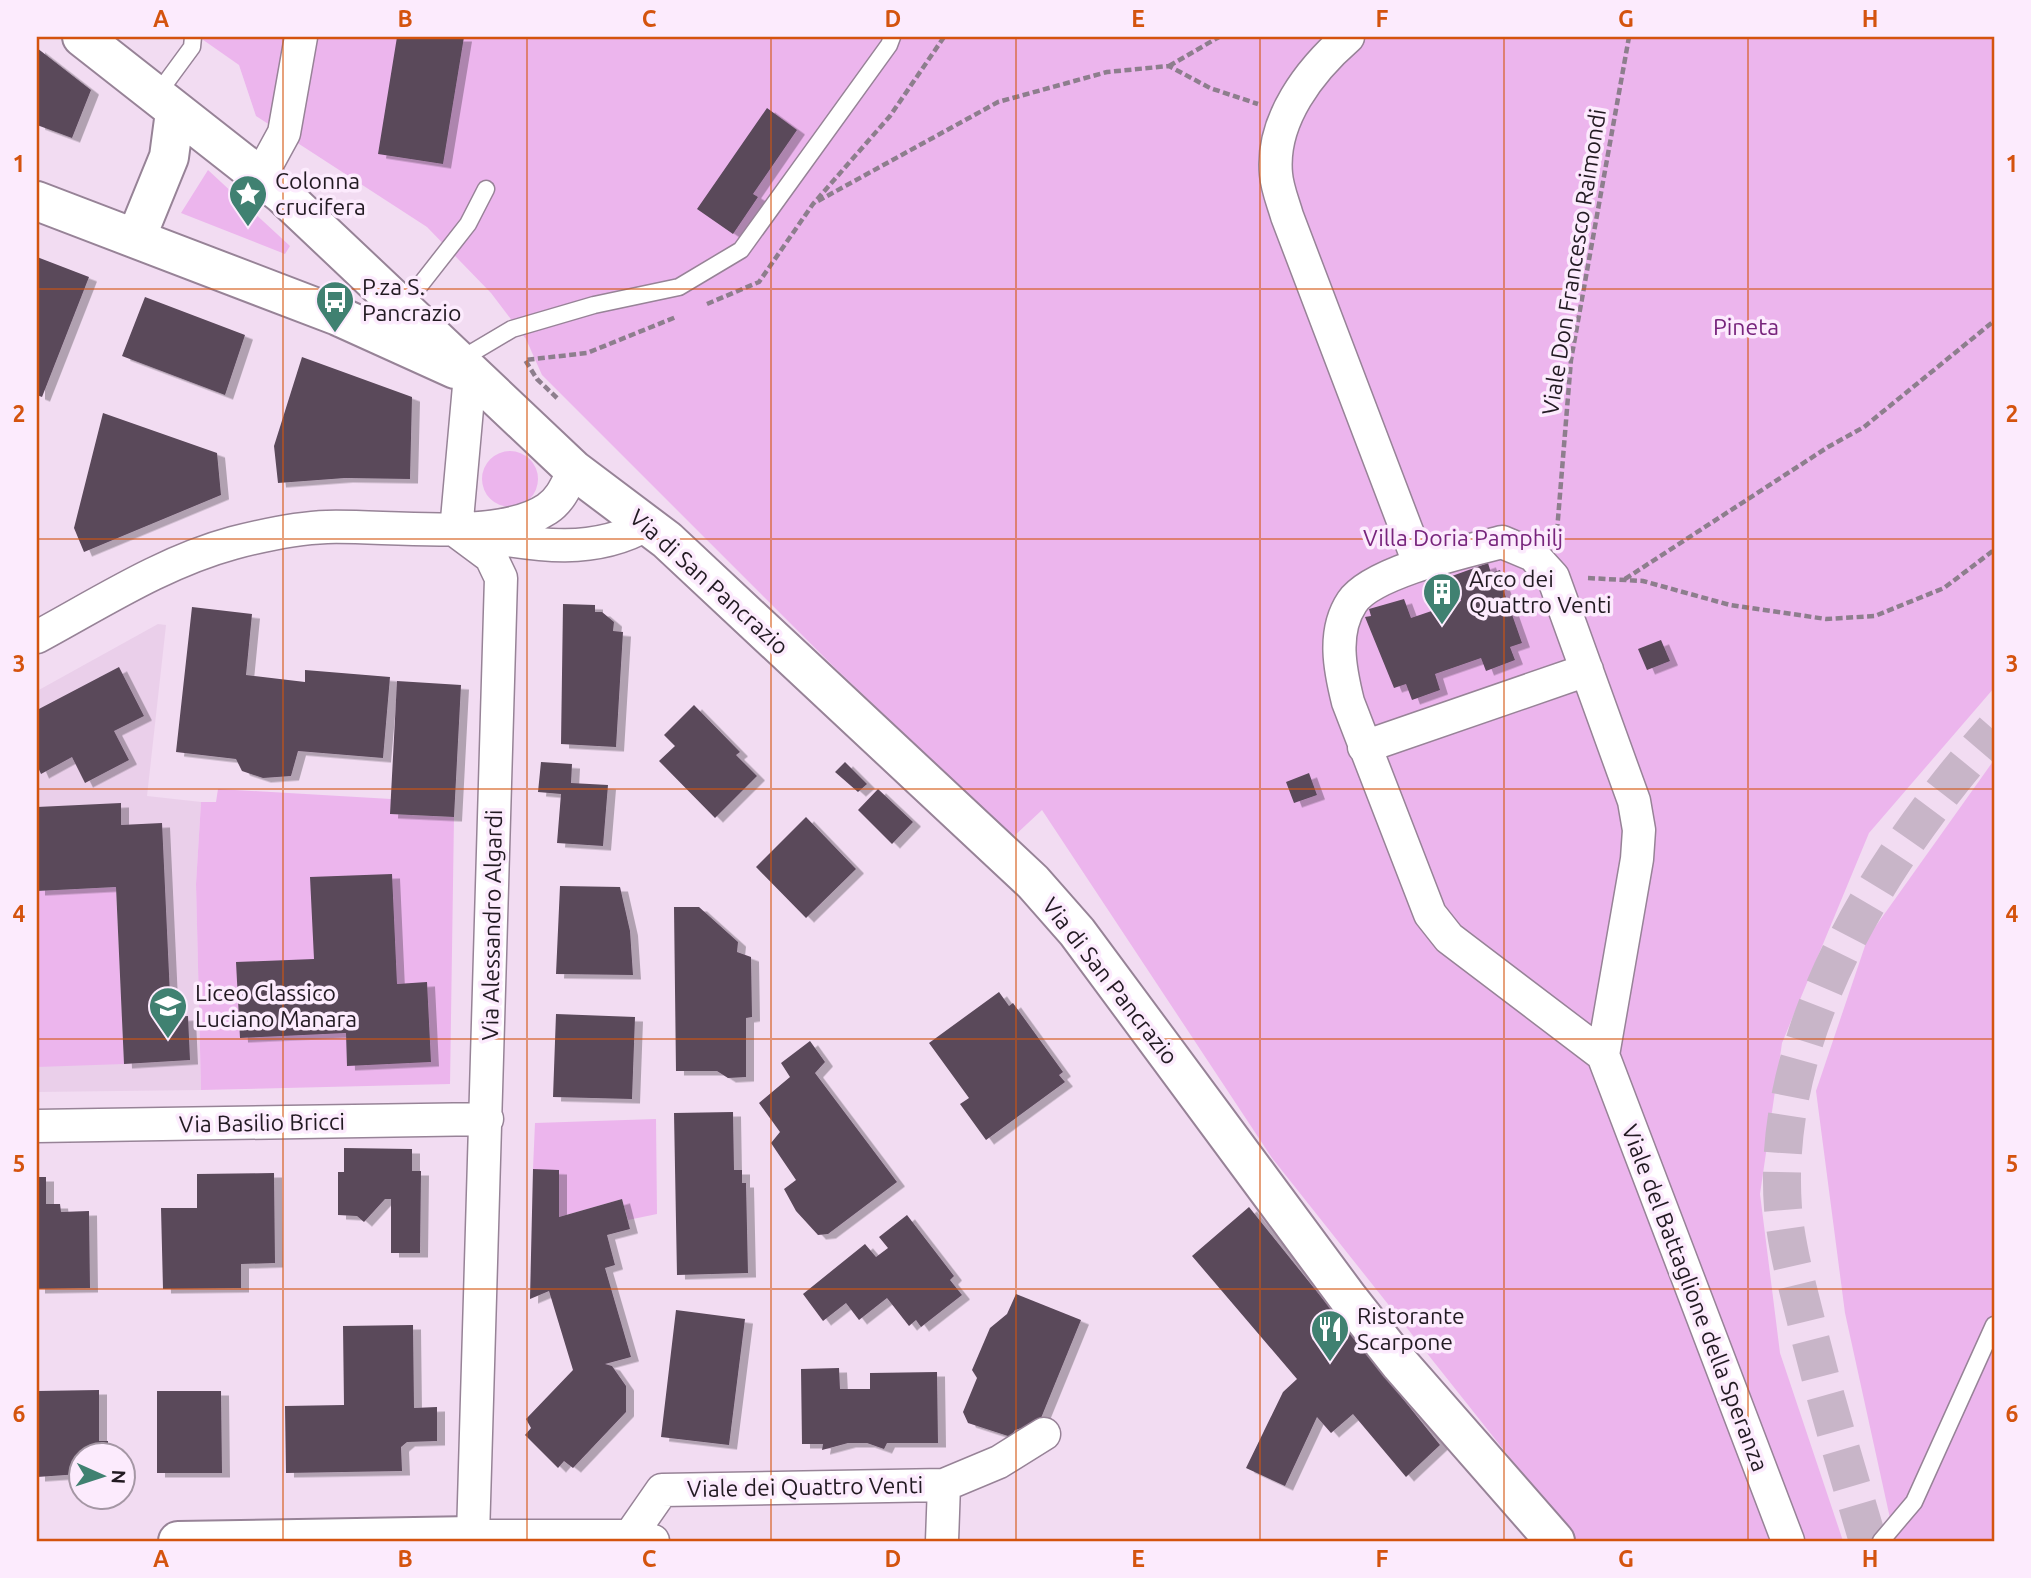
<svg xmlns="http://www.w3.org/2000/svg" width="2031" height="1578" font-family="Ubuntu,sans-serif">
  <style>
    .built { fill: #eacfea }
    .green { fill: #ecb5ed }
    .building { fill: #5a485a; filter: url(#shadow) }
    .lines { fill: none; stroke-linecap: round; stroke-linejoin: round }
    .secondary-tunnel { stroke: #c8b5c8; stroke-width: 38; stroke-dasharray: 38 19; stroke-linecap: butt }
    .lane-casing { stroke: #978397; stroke-width: 19 }
    .street-casing { stroke: #978397; stroke-width: 35 }
    .secondary-casing { stroke: #978397; stroke-width: 42 }
    .path { stroke: #8d7e8d; stroke-width: 4.5; stroke-dasharray: 7 3.5; stroke-linecap: butt }
    .lane { stroke: #fff; stroke-width: 16 }
    .street { stroke: #fff; stroke-width: 32 }
    .secondary { stroke: #fff; stroke-width: 38 }
    .grid { fill: none; stroke: #d4530e; stroke-width: 2; stroke-opacity: 0.55 }
    .labels { text-anchor: middle; stroke-width: 7; stroke-linejoin: round; paint-order: stroke }
    .poi-label { font-size: 23px; fill: #221a22; stroke: #fcebfd; text-anchor: start }
    .street-label { font-size: 23px; fill: #221a22; stroke: #fcebfd }
    .park-label { font-size: 23px; fill: #77247c; stroke: #fcebfd }
    .neatline { fill: none; stroke: #d4530e; stroke-width: 2.5 }
    .grid-label { font-size: 23px; text-anchor: middle; font-weight: bold; fill: #d4530e }
  </style>
  <defs>
    <filter id="shadow"><feDropShadow dx="8" dy="4.5" stdDeviation="0" flood-color="#0004"/></filter>
  </defs>
  <rect width="100%" height="100%" fill="#f2dcf2"/>
  <path class="built" d="M158,624l8,1 -19,171 54,6 -5,82 5,206 -164,2v-401z"/>
  <path class="green" d="M199,37h1795v651l-125,145 -87,210 -22,151 20,159 63,188h-267l-304,-383 -230,-348 -29,27 -179,-170 -292,-292 -16,-36 -35,-46 -64,-66 -171,-111 -17,-51z
    M208,170l82,76 -5,8 -104,-41z
    M482 479a28 28 0 1 1 56 0a28 28 0 1 1-56 0Z
    M1994,760v781h-99l-50,-228 -29,-222 52,-154z
    M218,789l173,10 -1,15 64,3 -4,267 -249,6 -5,-206 5,-82h15z
    M116,887l8,177 -87,3v-176z
    M656,1119l1,95 -29,6 -6,-21 -63,18 -26,-48 2,-46z"/>
  <path class="building" d="M397,37h67l-21,127 -65,-10z
    M37,48l54,42 -19,48 -35,-13z
    M767,108l30,22 -44,64 5,3 -25,37 -36,-25z
    M37,257l52,20 -47,120 -5,-2z
    M145,297l100,38 -20,60 -103,-39z
    M302,357l110,40 -2,82 -65,-1 -67,5 -4,-37z
    M103,413l114,40 4,42 -137,57 -10,-24z
    M1488,563l3,10 9,-3 5,15 -3,1 20,57 -12,4 5,13 -29,11 -5,-13 -46,16 5,16 -28,10 -6,-16 -12,4 -29,-71 6,-1 -2,-7 35,-10 7,19 50,-17 -9,-25z
    M563,604l32,1v7h7l12,10 -1,9 10,1 -7,115 -55,-3z
    M192,607l60,7 -6,61 59,7v-12l85,7 -7,81 -85,-7 -7,25 -28,2 -21,-7 -6,-12 -60,-7z
    M1661,640l9,21 -23,9 -9,-21z
    M119,667l25,49 -30,15 15,29 -44,23 -13,-26 -31,17 -4,-9v-55z
    M397,681l64,4 -7,132 -64,-3z
    M694,705l46,47 -4,3 21,21 -42,42 -56,-57 16,-15 -11,-11z
    M541,762l31,2 -1,19 37,2 -5,61 -46,-3 4,-49 -23,-2z
    M845,762l22,22 -9,8 -23,-20z
    M1309,773l8,22 -23,8 -8,-21z
    M878,789l35,33 -21,22 -34,-34z
    M121,803v22l41,-2 9,194 17,-1 2,44 -66,4 -8,-177 -79,4v-84z
    M806,817l50,52 -50,49 -50,-51z
    M392,874l5,110 30,-2 4,80 -84,4 -1,-33 -106,5 -4,-76 78,-3 -4,-82z
    M560,886l60,1 10,44 3,44 -77,-1z
    M674,907h25l39,35 -1,10 14,5 1,60 -6,1v59l-18,1 -11,-7h-41z
    M999,992l10,14 4,-3 50,69 -4,3 6,7 -79,58 -26,-36 9,-6 -40,-55z
    M556,1014l79,3 -3,82 -79,-2z
    M810,1041l15,21 -10,11 82,109 -69,52 -10,1 -22,-24 -12,-22 12,-9 -25,-37 9,-11 -21,-29 31,-26 -9,-14z
    M733,1112l1,58h8v13h4l2,90 -71,2 -3,-162z
    M344,1148l68,1v22h9l-1,82h-29v-54h-6l-21,23 -7,-6 -19,-1v-43h6z
    M533,1169l26,1v47l63,-18 8,30 -23,6 8,30 -10,3 26,89 -26,7 7,2 14,20v26l-53,56 -9,-7 -6,7 -33,-33 6,-7 -5,-9 47,-49 -24,-79 -19,8z
    M274,1173l1,90 -34,1v24l-78,1 -2,-81h36v-34z
    M37,1177h9v27h14l1,8 28,-1 1,77 -53,1z
    M1249,1207l191,238 -34,32 -53,-63 -22,19 -14,-16 -32,69 -39,-18 37,-76 14,-13 -105,-123z
    M907,1215l47,61 -4,4 12,15 -41,32 -5,-7 -7,6 -22,-28 -28,22 -13,-17 -23,18 -20,-27 62,-50 11,13 12,-9 -9,-11z
    M1016,1294l65,26 -42,103 -24,7 -4,7 -43,-14 -5,-11 14,-34 -5,-8 18,-42 17,-14z
    M676,1310l69,9 -16,126 -68,-8z
    M413,1325l1,83 23,-1v34l-30,1 -6,5 1,24 -116,2 -1,-67 59,-1 -1,-79z
    M839,1368l1,21h30v-16l67,-1 1,71h-51l-3,6 -17,-6h-19l-26,7 1,-6h-21l-1,-75z
    M99,1390v51h9v15h-28v18l-43,3v-86z
    M157,1391h64l1,82h-65z"/>
  <g class="lines">
    <path class="secondary-tunnel" d="M1868,1541c-22,-74 -45,-149 -63,-224 -9,-36 -19,-72 -22,-109 -13,-177 99,-351 211,-478"/>
    <defs>
      <path id="lane" d="M156,96l36,-49 1,-10
        M403,307l65,-83 18,-35
        M458,361l54,-32 82,-24 85,-18 62,-37 148,-205 3,-8
        M1881,1541l33,-39 80,-177"/>
      <path id="street" d="M1348,37c-38,33 -77,83 -72,137 1,14 7,28 11,42l132,347
        M260,177l24,-44 17,-96
        M456,531l35,26 10,21 -28,958h157l23,5
        M456,531l14,-156
        M478,535c59,11 117,20 170,-11
        M1502,542l31,13 20,22 81,224 5,29 -2,29 -34,196 -154,-117 -19,-24 -82,-212c-8,-32 -16,-70 4,-100 20,-30 115,-51 150,-60z
        M37,637c63,-34 126,-75 196,-94 31,-8 62,-15 94,-16 59,-2 171,15 220,-18 14,-9 20,-25 27,-39
        M1364,747l223,-77
        M1603,1055l185,486
        M37,1126l450,-7
        M944,1485l55,-23 45,-28
        M630,1536l32,-46 282,-5 -2,56"/>
      <path id="secondary" d="M82,37l200,157 292,276 93,70 366,342 44,50 271,366 52,66 155,177
        M37,201l301,115 117,53
        M136,238l33,-81 6,-45
        M178,1541l295,-5v5"/>
    </defs>
    <use href="#lane" class="lane-casing"/>
    <use href="#street" class="street-casing"/>
    <use href="#secondary" class="secondary-casing"/>
    <path class="path" d="M1169,66l50,-29
      M818,201l180,-99 109,-30 62,-6 41,22 48,16
      M707,304l52,-22 54,-78 77,-88 54,-79
      M557,398l-20,-19 -12,-19 62,-7 89,-36
      M1557,531l14,-171 58,-323
      M1588,578l55,3 87,24 96,14 49,-3 69,-28 50,-38
      M1625,579l203,-132 36,-20 130,-106"/>
    <use href="#lane" class="lane"/>
    <use href="#street" class="street"/>
    <use href="#secondary" class="secondary"/>
  </g>
  <path class="grid" d="M283,37v1504M527,37v1504M771,37v1504M1016,37v1504M1260,37v1504M1504,37v1504M1748,37v1504M37,289h1957M37,539h1957M37,789h1957M37,1039h1957M37,1289h1957"/>
  <defs>
    <symbol id="sight-pin" viewBox="-11 -11 22 30"><path d="M0 17L-7.5 6A9.5 9.5 0 1 1 7.5 6Z" fill="#408171" stroke="#fcebfd"/><path d="M0-6L1.8-2.2L6-1.7L2.9 1.2L3.7 5.4L0 3.3L-3.7 5.4L-2.9 1.2L-6-1.7L-1.8-2.2Z" fill="#fff"/></symbol>
    <symbol id="bus-pin" viewBox="-11 -11 22 30"><path d="M0 17L-7.5 6A9.5 9.5 0 1 1 7.5 6Z" fill="#408171" stroke="#fcebfd"/><path d="M-5-6H5V4H4V6H2V4H-2V6H-4V4H-5ZM-3.5-4V0h7V-4ZM-3.5 1.2v1.5H-2V1.2ZM2 1.2v1.5H3.5V1.2Z" fill="#fff"/></symbol>
    <symbol id="building-pin" viewBox="-11 -11 22 30"><path d="M0 17L-7.5 6A9.5 9.5 0 1 1 7.5 6Z" fill="#408171" stroke="#fcebfd"/><path d="M-4-6H4V6H1V3H-1V6H-4ZM-2.5-4.3h1.7v1.8h-1.7ZM.8-4.3h1.7v1.8H.8ZM-2.5-1h1.7V.8h-1.7ZM.8-1h1.7V.8H.8Z" fill="#fff"/></symbol>
    <symbol id="school-pin" viewBox="-11 -11 22 30"><path d="M0 17L-7.5 6A9.5 9.5 0 1 1 7.5 6Z" fill="#408171" stroke="#fcebfd"/><path d="M0-5L7-2L0 1L-7-2ZM-4 1L0 2.5L4 1V4Q0 6-4 4Z" fill="#fff"/></symbol>
    <symbol id="restaurant-pin" viewBox="-11 -11 22 30"><path d="M0 17L-7.5 6A9.5 9.5 0 1 1 7.5 6Z" fill="#408171" stroke="#fcebfd"/><path d="M-5-6h1v4h1v-4h1v4h1v-4h1v5L-1.5 .5V6h-2V.5L-5-1ZM5-6V6H3V1.5H1.5Q1.5-4 5-6Z" fill="#fff"/></symbol>
  </defs>
  <g fill-rule="evenodd">
    <use href="#sight-pin" x="226" y="172" width="44" height="60"/>
    <use href="#bus-pin" x="313" y="278" width="44" height="60"/>
    <use href="#building-pin" x="1420" y="570" width="44" height="60"/>
    <use href="#school-pin" x="146" y="984" width="44" height="60"/>
    <use href="#restaurant-pin" x="1308" y="1307" width="44" height="60"/>
  </g>
  <g class="labels">
    <g class="poi-label">
      <text x="275" y="189">Colonna<tspan x="275" dy="26">crucifera</tspan></text>
      <text x="362" y="295">P.za S.<tspan x="362" dy="26">Pancrazio</tspan></text>
      <text x="1469" y="587">Arco dei<tspan x="1469" dy="26">Quattro Venti</tspan></text>
      <text x="195" y="1001">Liceo Classico<tspan x="195" dy="26">Luciano Manara</tspan></text>
      <text x="1357" y="1324">Ristorante<tspan x="1357" dy="26">Scarpone</tspan></text>
    </g>
    <g class="street-label">
      <text transform="translate(1574 262) rotate(-81)" y="8">Viale Don Francesco Raimondi</text>
      <text transform="translate(709 582) rotate(42)" y="8">Via di San Pancrazio</text>
      <text transform="translate(492 925) rotate(-89)" y="8">Via Alessandro Algardi</text>
      <text transform="translate(1110 981) rotate(52)" y="8">Via di San Pancrazio</text>
      <text transform="translate(262 1123) rotate(-1)" y="8">Via Basilio Bricci</text>
      <text transform="translate(1695 1298) rotate(69)" y="8">Viale del Battaglione della Speranza</text>
      <text transform="translate(805 1487) rotate(-1)" y="8">Viale dei Quattro Venti</text>
    </g>
    <g class="park-label">
      <text x="1746" y="335">Pineta</text>
      <text x="1463" y="546">Villa Doria Pamphilj</text>
    </g>
  </g>
  <rect width="2031" height="1578" fill="none" stroke="#fcebfd" stroke-width="77"/>
  <g transform="translate(102 1476) rotate(93)"><circle r="33" fill="#fcebfd" stroke="#a597a5" stroke-width="2"/>
  <path d="M0-5L12 26L0 18L-12 26Z" fill="#408171"/>
  <text y="-10" font-size="19" font-weight="bold" text-anchor="middle" fill="#221a22">N</text>
  </g>
  <rect x="38" y="38" width="1955" height="1502" class="neatline"/>
  <g class="grid-label">
    <text x="161" y="27">A</text>
    <text x="405" y="27">B</text>
    <text x="649" y="27">C</text>
    <text x="893" y="27">D</text>
    <text x="1138" y="27">E</text>
    <text x="1382" y="27">F</text>
    <text x="1626" y="27">G</text>
    <text x="1870" y="27">H</text>
    <text x="19" y="172">1</text>
    <text x="2012" y="172">1</text>
    <text x="19" y="422">2</text>
    <text x="2012" y="422">2</text>
    <text x="19" y="672">3</text>
    <text x="2012" y="672">3</text>
    <text x="19" y="922">4</text>
    <text x="2012" y="922">4</text>
    <text x="19" y="1172">5</text>
    <text x="2012" y="1172">5</text>
    <text x="19" y="1422">6</text>
    <text x="2012" y="1422">6</text>
    <text x="161" y="1567">A</text>
    <text x="405" y="1567">B</text>
    <text x="649" y="1567">C</text>
    <text x="893" y="1567">D</text>
    <text x="1138" y="1567">E</text>
    <text x="1382" y="1567">F</text>
    <text x="1626" y="1567">G</text>
    <text x="1870" y="1567">H</text>
  </g>
</svg>
